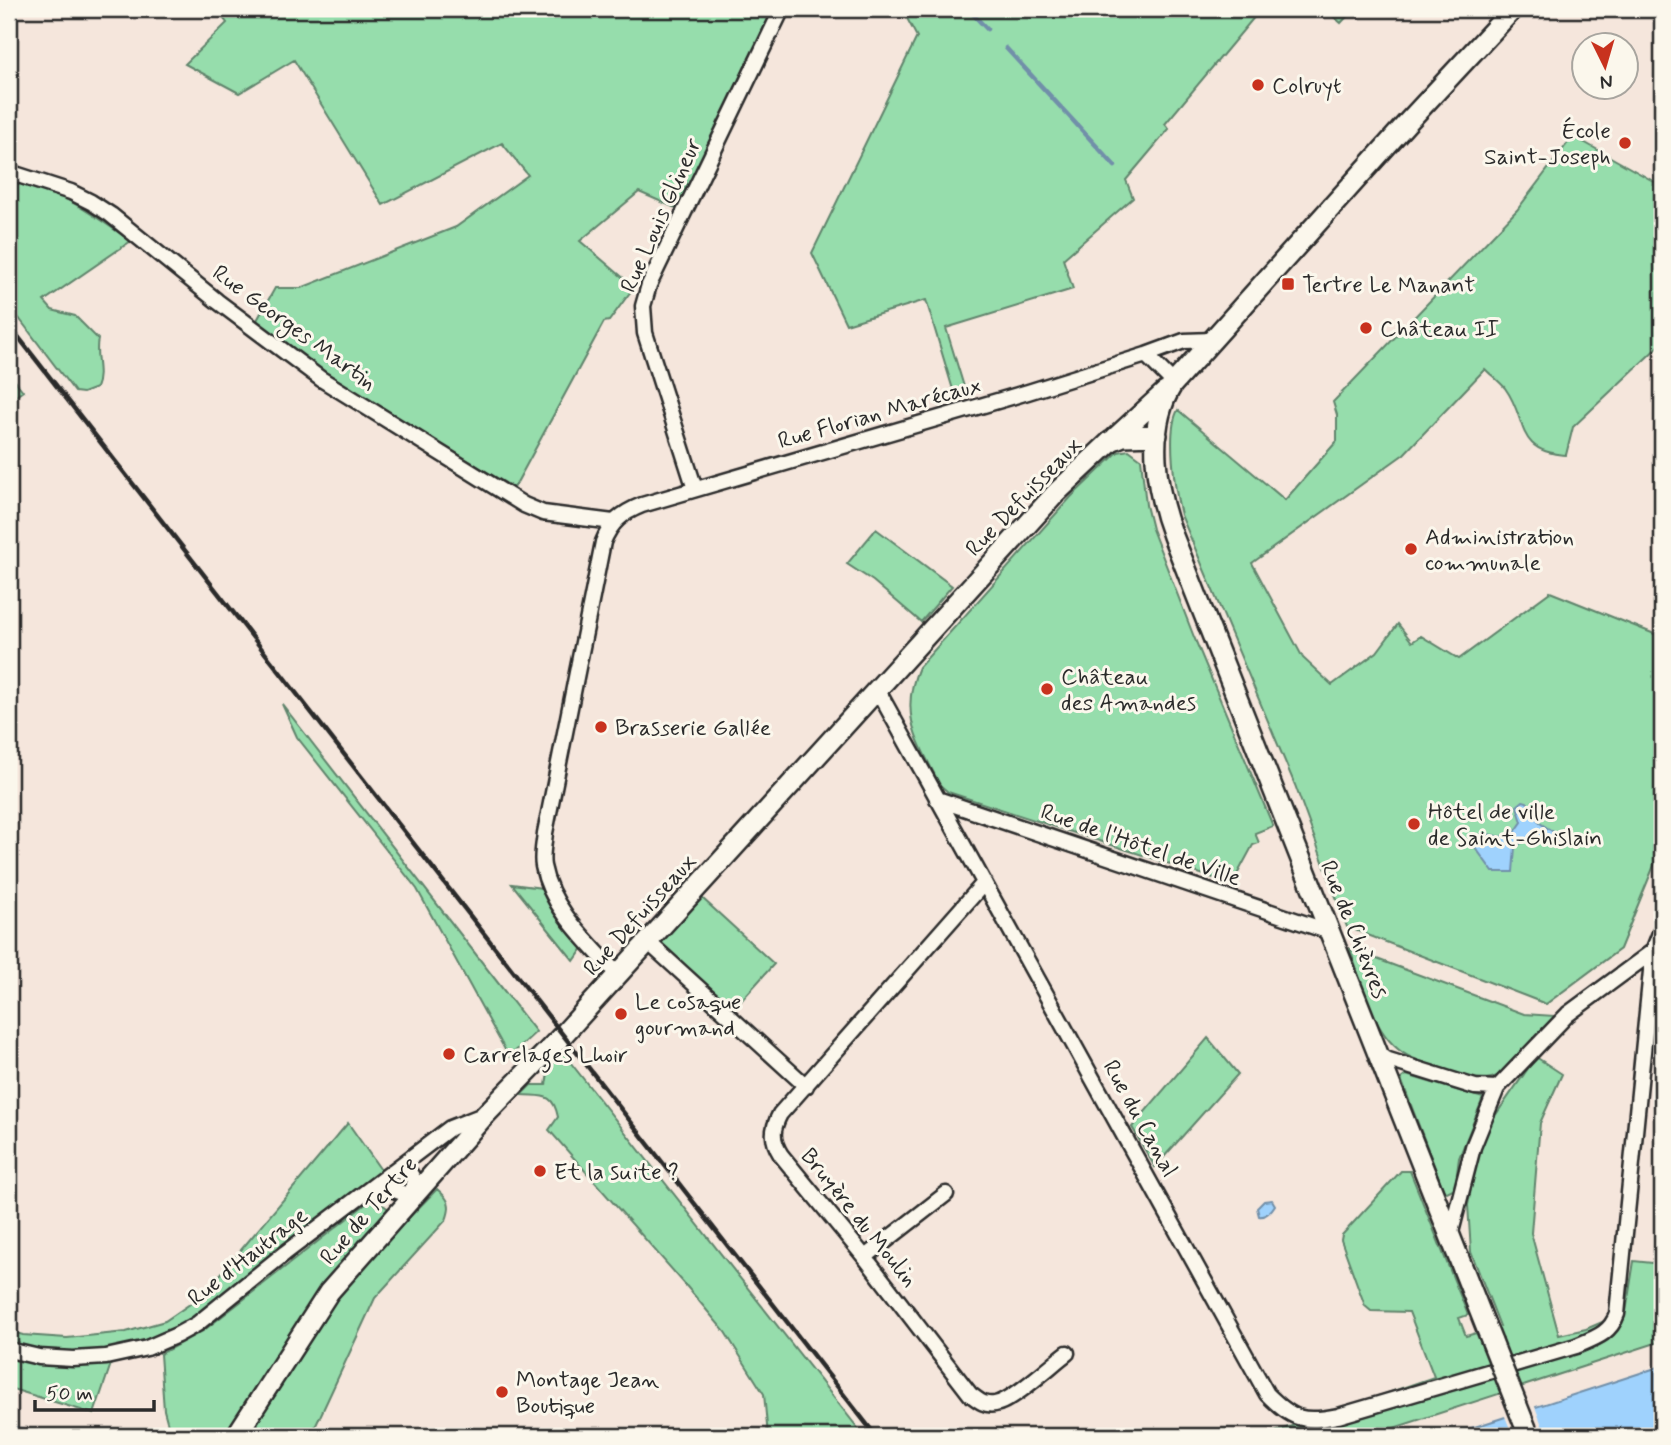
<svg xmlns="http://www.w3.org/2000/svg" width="1671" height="1445" font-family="Mynerve,sans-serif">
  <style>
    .green { fill: #96ddac; stroke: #60846c; stroke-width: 2 }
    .water { fill: #9fd2fd; stroke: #718fa9; stroke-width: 2 }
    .pier { fill: #f5e6dc }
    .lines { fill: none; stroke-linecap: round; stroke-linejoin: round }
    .stream { stroke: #718fa9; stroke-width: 4.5 }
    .street-casing { stroke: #2b2b2b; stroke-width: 19 }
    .secondary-casing { stroke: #2b2b2b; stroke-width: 24 }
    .street { stroke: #fbf7ec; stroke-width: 14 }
    .secondary { stroke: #fbf7ec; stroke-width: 19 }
    .rail { stroke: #2b2b2b; stroke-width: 4.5 }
    .secondary-bridge-casing { stroke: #2b2b2b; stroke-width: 24; stroke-linecap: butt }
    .secondary-bridge { stroke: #fbf7ec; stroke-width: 19 }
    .poi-dot { fill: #c8321e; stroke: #fbf7ec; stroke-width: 2.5 }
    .labels { text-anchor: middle; stroke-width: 6; stroke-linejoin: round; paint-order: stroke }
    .poi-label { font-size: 23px; fill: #2b2b2b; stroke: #fbf7ec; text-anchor: start }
    .street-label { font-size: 23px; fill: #2b2b2b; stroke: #fbf7ec }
  </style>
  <rect width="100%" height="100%" fill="#f5e6dc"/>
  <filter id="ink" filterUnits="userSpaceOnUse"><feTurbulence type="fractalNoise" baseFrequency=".0143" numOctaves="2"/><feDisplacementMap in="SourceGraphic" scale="14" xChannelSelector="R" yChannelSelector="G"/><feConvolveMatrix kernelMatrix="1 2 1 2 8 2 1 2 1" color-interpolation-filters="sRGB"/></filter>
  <g filter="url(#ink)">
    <path class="green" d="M216,9h561l-97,201 -41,-18 -59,49 54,46 -25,34 -5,1 -90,166 -185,-111 -73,-55 19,-34h26l155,-61 72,-52 -26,-32 -119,62 -89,-145 -55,33 -54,-29 42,-41z
      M902,9h359l-96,115 4,5 -43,51 7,18 -70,61 10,30 -127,39 19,62 -11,3 -28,-93 -80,24 -34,-71 105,-216z
      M1325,9h29l-13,14z
      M1573,136l89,50v157l-89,84 -7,28c-53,-4 -37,-34 -61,-67 -6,-7 -14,-13 -20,-19l-81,85 -152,109 51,95 29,27 45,-33 21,-28 14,18 9,-6 38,23 91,-67 112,45v209l-42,103 -74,55 -199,-77 -52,-142 -114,-270c-6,-23 -15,-85 -3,-105l107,90 52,-59v-26l-4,-13 184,-192z
      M15,182c44,6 80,34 116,59l-87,60 8,9 23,6 23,23c-4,17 5,33 -2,49l-13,5 -8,-1 -66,-87v-87z
      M9,373l14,18 -14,10z
      M1129,450l12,9 5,46 6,24 42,108 79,189 -18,7 4,10 -6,2 -21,39 -284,-92 -8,-7c-21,-42 -42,-70 -21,-118l152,-170 47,-45z
      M876,529l76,57 -31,36 -48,-41 -26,-17z
      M282,704l254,328 -27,25 -92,-168 -120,-152z
      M512,884l30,4 11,24 30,36 -9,13z
      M702,898l72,66 -43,48 -73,-67z
      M1350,949l174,65 32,2 -55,58c-18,10 -34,3 -52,-3 -13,-5 -28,-8 -41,-15 -36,-20 -46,-72 -58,-107z
      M1208,1038l30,36 -83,93 -23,-40z
      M563,1053l301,383h-96l-4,-42 -39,-62 -42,-50 -134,-152 9,-13c-5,-25 -15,-20 -37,-22l10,-10h15l3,-18z
      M1536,1057l26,17 -22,49 -9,110 28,102 27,-6 40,-17 8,-51 28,3v77l-293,95h-106l171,-59 -25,-65 -38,-1 -6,-5 -24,-66 1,-5 59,-64h9l58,144 -9,3 7,18 34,-10 -29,-74 -3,-47 7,-37 13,-42z
      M1406,1075l77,23 -24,60 -4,30 -8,4 -3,-1 -43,-112z
      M348,1123l35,50 -198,150 -27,11 3,7 -47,14 -20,59 -85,-26v-57l14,4 44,3 59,-6 39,-11 38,-26z
      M437,1189c12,10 15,16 9,31l-71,78 -64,138h-140l-7,-26 -4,-56 43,-23 164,-128 10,-3 28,22z"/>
    <path class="water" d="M1523,801l4,1 13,21 21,14 1,6c-23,2 -23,-13 -47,4l-2,25h-20l-18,-25 -1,-7 9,-7 18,4 14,-5 7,-10 -5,-16z
      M1272,1200l3,5c-3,5 -10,13 -16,11l-2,-8 7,-7z
      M1662,1366v70h-215z
      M9,1425l37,11h-37z"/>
    <path class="pier" d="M1534,1404l12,32h-33l-9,-22z"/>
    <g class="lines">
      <path class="stream" d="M968,9l19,20
        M1006,48l109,118"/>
      <defs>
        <path id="street" d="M9,172l62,20 20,10 20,13 106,86 104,78 203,126 19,8 70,9
          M1146,355l28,28
          M695,489l-50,-156 -2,-27 6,-21 133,-276
          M877,689l390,705c26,26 36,29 71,22l238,-70c19,-8 34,-12 41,-32l36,-363 9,-23
          M937,799l393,133
          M984,883l-204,231c-8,15 -9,25 1,41l86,105 103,134c8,6 14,12 25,10 18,-3 56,-39 72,-51
          M647,941l159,145
          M617,974c-28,-31 -66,-65 -74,-108 -2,-10 1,-22 2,-33l58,-291c8,-20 19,-29 39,-37l386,-113 118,-37 38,-14 29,-1
          M1379,1057l96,30 22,1 71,-74 88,-65
          M373,1191l12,-4 26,9 3,-16 -4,-7 -15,-2
          M1450,1236l23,-89 24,-59
          M865,1257l81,-63
          M9,1350l30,7 34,2 33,-2 41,-9 30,-13 20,-11 88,-71 165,-125 33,-13"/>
        <path id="secondary" d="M1115,438l50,-46
          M1492,1342l-319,-806c-17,-45 -28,-108 -1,-151l234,-261 107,-115
          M236,1436l93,-144 156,-177 77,-79 494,-543 55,-52 12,-5 34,-1"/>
      </defs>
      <use href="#street" class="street-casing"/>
      <use href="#secondary" class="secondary-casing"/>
      <use href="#street" class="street"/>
      <use href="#secondary" class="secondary"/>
      <path class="rail" d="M9,325l867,1111"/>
      <defs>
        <path id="secondary-bridge" d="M1492,1342l37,94"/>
      </defs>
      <use href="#secondary-bridge" class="secondary-bridge-casing"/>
      <use href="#secondary-bridge" class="secondary-bridge"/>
    </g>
  </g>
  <g class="poi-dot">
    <circle cx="1258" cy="85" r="7"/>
    <circle cx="1625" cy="143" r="7"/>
    <rect x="1281" y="277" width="14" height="14" rx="3.5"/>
    <circle cx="1366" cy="328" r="7"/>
    <circle cx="1411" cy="549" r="7"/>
    <circle cx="1047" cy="689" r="7"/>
    <circle cx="601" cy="727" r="7"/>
    <circle cx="1414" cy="824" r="7"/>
    <circle cx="621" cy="1014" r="7"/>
    <circle cx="449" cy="1054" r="7"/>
    <circle cx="540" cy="1171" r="7"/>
    <circle cx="502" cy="1392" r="7"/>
  </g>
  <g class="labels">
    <g class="poi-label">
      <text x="1272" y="93">Colruyt</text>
      <text x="1611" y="138" text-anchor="end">École<tspan x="1611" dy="26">Saint-Joseph</tspan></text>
      <text x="1302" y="292">Tertre Le Manant</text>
      <text x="1380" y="336">Château II</text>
      <text x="1425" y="544">Administration<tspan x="1425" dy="26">communale</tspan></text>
      <text x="1061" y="684">Château<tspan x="1061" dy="26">des Amandes</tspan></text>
      <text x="615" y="735">Brasserie Gallée</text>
      <text x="1428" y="819">Hôtel de ville<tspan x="1428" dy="26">de Saint-Ghislain</tspan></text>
      <text x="635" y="1009">Le cosaque<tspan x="635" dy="26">gourmand</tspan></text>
      <text x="463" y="1062">Carrelages Lhoir</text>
      <text x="554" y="1179">Et la suite ?</text>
      <text x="516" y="1387">Montage Jean<tspan x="516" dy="26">Boutique</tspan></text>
    </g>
    <g class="street-label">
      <text transform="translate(660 215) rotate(-66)" y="8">Rue Louis Glineur</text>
      <text transform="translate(295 327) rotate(36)" y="8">Rue Georges Martin</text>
      <text transform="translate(879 412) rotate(-16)" y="8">Rue Florian Marécaux</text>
      <text transform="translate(1023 496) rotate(-46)" y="8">Rue Defuisseaux</text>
      <text transform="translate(1141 844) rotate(19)" y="8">Rue de l'Hôtel de Ville</text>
      <text transform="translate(639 914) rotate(-48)" y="8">Rue Defuisseaux</text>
      <text transform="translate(1355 929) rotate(68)" y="8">Rue de Chièvres</text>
      <text transform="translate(1141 1118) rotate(61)" y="8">Rue du Canal</text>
      <text transform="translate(368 1210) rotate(-49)" y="8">Rue de Tertre</text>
      <text transform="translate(860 1217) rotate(51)" y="8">Bruyère du Moulin</text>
      <text transform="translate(247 1256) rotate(-38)" y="8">Rue d'Hautrage</text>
    </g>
  </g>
  <rect width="1671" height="1445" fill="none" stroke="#fbf7ec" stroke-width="35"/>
  <rect x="18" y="18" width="1636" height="1410" fill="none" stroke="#2b2b2b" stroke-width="2.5" filter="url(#ink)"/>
  <g transform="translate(1605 66) rotate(175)"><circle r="33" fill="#fbf7ec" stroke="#a8a59f" stroke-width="2"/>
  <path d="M0-5L12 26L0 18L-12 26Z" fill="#c8321e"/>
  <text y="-10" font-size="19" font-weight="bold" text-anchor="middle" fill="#2b2b2b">N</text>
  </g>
  <path d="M35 1400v10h119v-10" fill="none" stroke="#2b2b2b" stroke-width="3.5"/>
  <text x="46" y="1400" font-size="21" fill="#2b2b2b" stroke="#fbf7ec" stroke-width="5" paint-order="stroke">50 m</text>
</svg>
